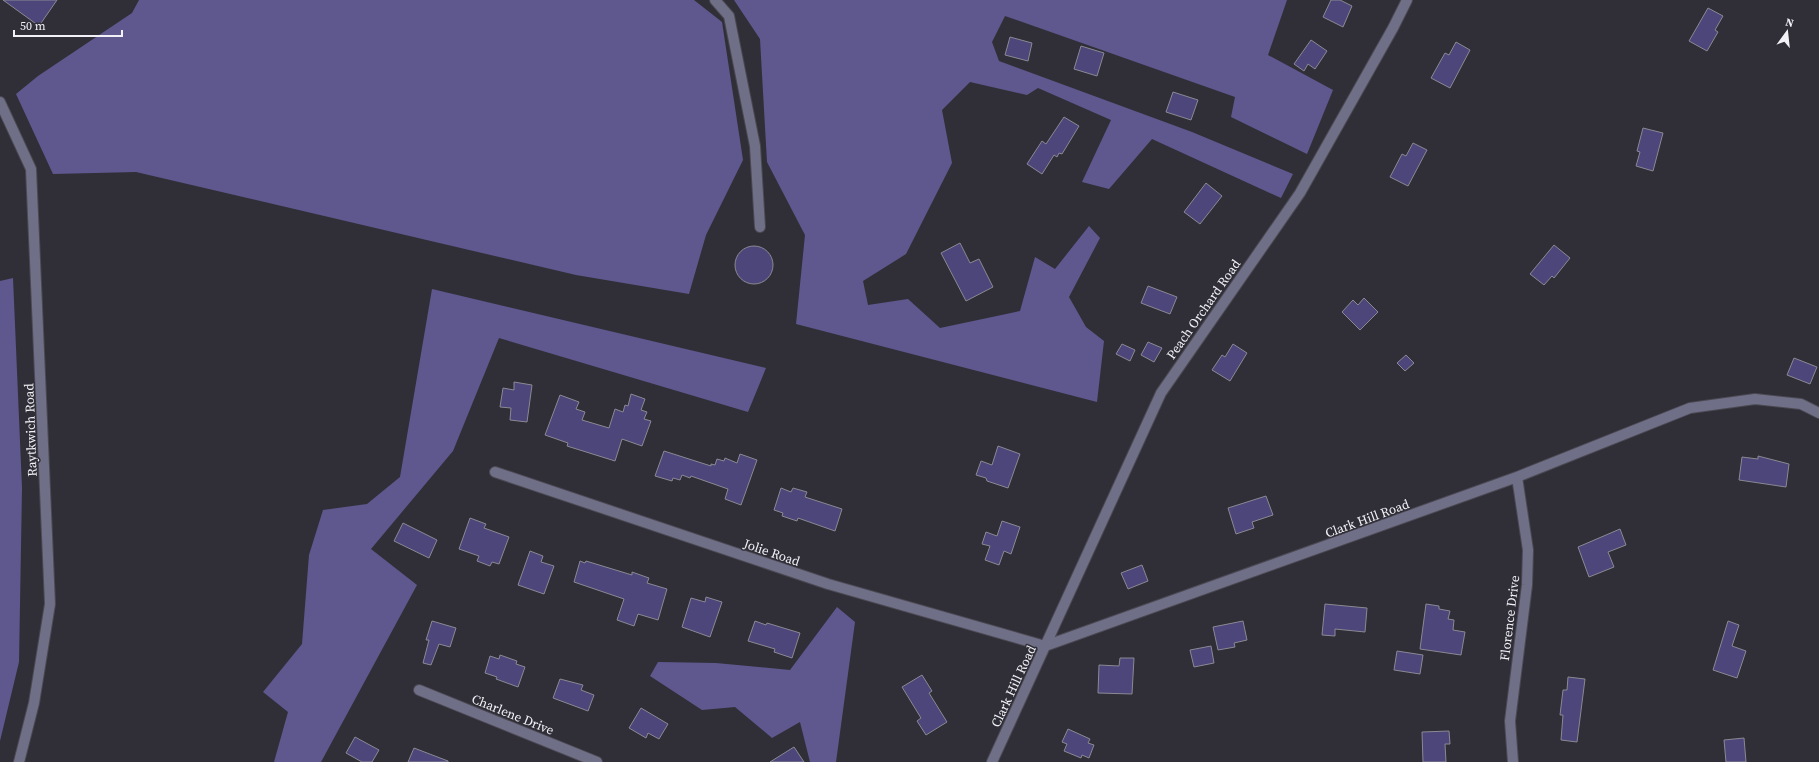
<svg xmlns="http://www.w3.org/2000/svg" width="1819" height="762" font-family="'Source Serif 4',serif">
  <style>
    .forest { fill: #5f588e }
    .building { fill: #4d467a; stroke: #8a8993 }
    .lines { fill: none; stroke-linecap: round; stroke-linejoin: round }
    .minor-casing { stroke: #4b4a53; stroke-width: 12 }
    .minor { stroke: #706f88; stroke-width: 10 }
    .labels { text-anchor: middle; stroke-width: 3; stroke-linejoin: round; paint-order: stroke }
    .street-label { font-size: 13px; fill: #f1f1f7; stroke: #302f38 }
  </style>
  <rect width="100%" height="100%" fill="#302f38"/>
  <path class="forest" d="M139,0h555l28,22 21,138 -37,75 -17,59 -113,-19 -440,-103 -83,2 -37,-80 22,-18 94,-63z
    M734,0h553l-19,55 65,35 -26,64 -76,-37 4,-20 -230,-81 -13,26 7,19 193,71 101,42 -12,24 -129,-59 -43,50 -27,-7 29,-62 -73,-32 -11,7 -57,-13 -28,28 10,53 -46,91 -43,27 5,24 40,-6 32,29 80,-17 15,-54 20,12 34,-43 11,12 -31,59 17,30 18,14 -7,61 -301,-78 9,-89 -38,-73 -7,-123z
    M13,278l9,210 -3,174 -19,79v-460z
    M432,289l334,79 -18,44 -249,-74 -46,113 -82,98 46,36 -96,177h-47l14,-50 -25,-20 39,-48 7,-89 14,-45 44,-6 33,-27z
    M837,607l18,15 -19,140h-26l-10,-40 -28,16 -37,-31 -33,3 -52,-34 8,-14 58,1 74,7z"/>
  <path class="building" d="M3,0h54l-18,26z
    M1331,0h9l12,6 -9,21 -20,-10z
    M1708,8l15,8 -8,14 3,2 -11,19 -18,-10z
    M1010,37l22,6 -4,18 -23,-6z
    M1311,40l16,11 -12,18 -7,-5 -4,7 -10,-7z
    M1456,42l14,8 -20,38 -19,-10 14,-25 4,2z
    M1081,46l23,7 -7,23 -23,-7z
    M1173,92l25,8 -7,20 -25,-8z
    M1064,117l15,9 -17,28 -3,-1 -2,4 -3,-2 -12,19 -15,-10 15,-23 4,3z
    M1643,128l20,5 -10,38 -17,-5 4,-14 -3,-1z
    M1413,143l14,7 -19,36 -18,-9 12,-23 4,2z
    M1206,183l16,13 -22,28 -16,-12z
    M960,243l10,20 9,-4 14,28 -27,14 -25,-48z
    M1554,245l16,13 -16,20 -2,-2 -8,9 -14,-11z
    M735 265a19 19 0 1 1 38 0a19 19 0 1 1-38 0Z
    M1148,286l29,11 -7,17 -29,-11z
    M1364,298l14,14 -18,18 -18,-18 11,-12 5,5z
    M1148,342l14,6 -8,14 -13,-7z
    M1122,344l13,6 -5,11 -14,-7z
    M1233,344l14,9 -17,28 -18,-11 10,-15 3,2z
    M1406,355l8,8 -9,8 -8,-8z
    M1794,358l23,9 -7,17 -23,-9z
    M514,382l18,3 -5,37 -17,-2 1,-12 -11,-1 3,-19 11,2z
    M631,394l14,5 -4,11 6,2 -3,7 7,2 -9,25 -20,-7 -7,22 -48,-15 1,-3 -23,-8 15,-40 19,7 -3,7 9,3 -3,8 27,8 6,-19 8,3 2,-7 3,1z
    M998,446l22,8 -12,34 -21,-7 -1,-3 -10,-3 5,-14 11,4z
    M664,451l47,15v-2l4,1 2,-6 7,2 1,-3 12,5 3,-9 17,6 -16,45 -16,-6 3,-10 -37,-13 -1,2 -8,-3 -2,5 -7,-2 -1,3 -17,-5z
    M1758,456l31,8 -3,23 -47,-7 3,-23 16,2z
    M781,488l10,4 2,-4 14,4 -2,5 37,12 -7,22 -37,-13 -1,3 -15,-5 1,-3 -9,-3z
    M1266,496l7,19 -21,7 2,6 -18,6 -8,-26z
    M470,518l16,6 -2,4 25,9 -10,27 -7,-2 -2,4 -13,-5 2,-5 -20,-7z
    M1002,521l18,6 -9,27 -7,-3 -5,14 -14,-5 5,-14 -8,-2 4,-12 11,4z
    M403,523l34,17 -8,18 -35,-17z
    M1620,529l6,16 -18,7 6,15 -25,10 -11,-30z
    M530,551l13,5 -2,6 13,4 -10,28 -26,-9z
    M580,561l5,2 1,-2 46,14v-3l17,6 -2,5 20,6 -9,31 -20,-6 -4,12 -17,-6 7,-21 -50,-17z
    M1142,565l6,16 -20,8 -7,-16z
    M706,597l16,5 -12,35 -28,-10 9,-29 14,4z
    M1325,604l42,4 -2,24 -30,-3v7l-13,-1z
    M1426,604l13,2v3l11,2 -2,8 6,1 -1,10 12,2 -4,23 -41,-6z
    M432,621l24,7 -6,19 -11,-3 -8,21 -8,-2 6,-23h-3z
    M755,621l11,4 1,-2 33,10 -8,25 -18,-6 1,-3 -27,-8z
    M1243,621l4,19 -13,3 1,4 -17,3 -5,-23z
    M1728,621l11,4 -7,21 14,5 -9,27 -24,-8z
    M1211,646l3,17 -20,4 -4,-17z
    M1397,651l26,4 -3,19 -26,-4z
    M500,655l17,6 -1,3 9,3 -7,20 -22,-8 1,-2 -12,-4 5,-17 9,3z
    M1120,658h14l-2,36 -34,-1 1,-28 20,1z
    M922,675l10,16 -3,2 18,29 -21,13 -9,-14 4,-3 -19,-31z
    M1568,677l17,2 -8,63 -16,-2 2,-25h-3l3,-25h4z
    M560,679l23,6 -2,5 13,5 -6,16 -35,-13z
    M641,708l27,16 -9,15 -11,-6 -2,5 -17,-10z
    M1068,729l22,10 -2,4 6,2 -5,13 -7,-3 -1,3 -17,-7 3,-7 -5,-2z
    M1449,731l1,13h-5l1,18h-23l-1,-30z
    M355,737l24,13 -7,12h-10l-16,-9z
    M1744,738l2,24h-20l-2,-22z
    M794,747l10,15h-34z
    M414,748l34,13v1h-40z"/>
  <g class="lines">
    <defs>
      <path id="minor" d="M715,0l14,16 26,130 5,81
        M0,102l31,67 19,435 -16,99 -15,59
        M495,472l333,112 217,62
        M1045,646l472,-169 173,-69 65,-9 46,5 18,9
        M419,690l178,72
        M992,762l169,-369 139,-200 93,-165 14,-28
        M1513,762l-3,-41 17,-136 1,-35 -11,-73"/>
    </defs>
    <use href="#minor" class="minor-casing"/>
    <use href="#minor" class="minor"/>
  </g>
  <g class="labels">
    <g class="street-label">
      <text transform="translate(1203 309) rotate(-55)" y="5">Peach Orchard Road</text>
      <text transform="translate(30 430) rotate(-92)" y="5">Raytkwich Road</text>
      <text transform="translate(1367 518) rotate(-20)" y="5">Clark Hill Road</text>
      <text transform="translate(772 552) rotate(19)" y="5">Jolie Road</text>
      <text transform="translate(1509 618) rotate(-83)" y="5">Florence Drive</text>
      <text transform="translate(1013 686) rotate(-65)" y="5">Clark Hill Road</text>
      <text transform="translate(513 714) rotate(22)" y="5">Charlene Drive</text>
    </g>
  </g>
  <g transform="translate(1787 32) rotate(15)" stroke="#302f38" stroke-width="3" paint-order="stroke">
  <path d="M0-3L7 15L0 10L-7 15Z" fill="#f1f1f7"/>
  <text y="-6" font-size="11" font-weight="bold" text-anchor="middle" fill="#f1f1f7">N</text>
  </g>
  <path d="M14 30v6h108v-6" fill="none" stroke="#f1f1f7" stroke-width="2"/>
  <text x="20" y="30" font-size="12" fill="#f1f1f7" stroke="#302f38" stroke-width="3" paint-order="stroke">50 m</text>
</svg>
